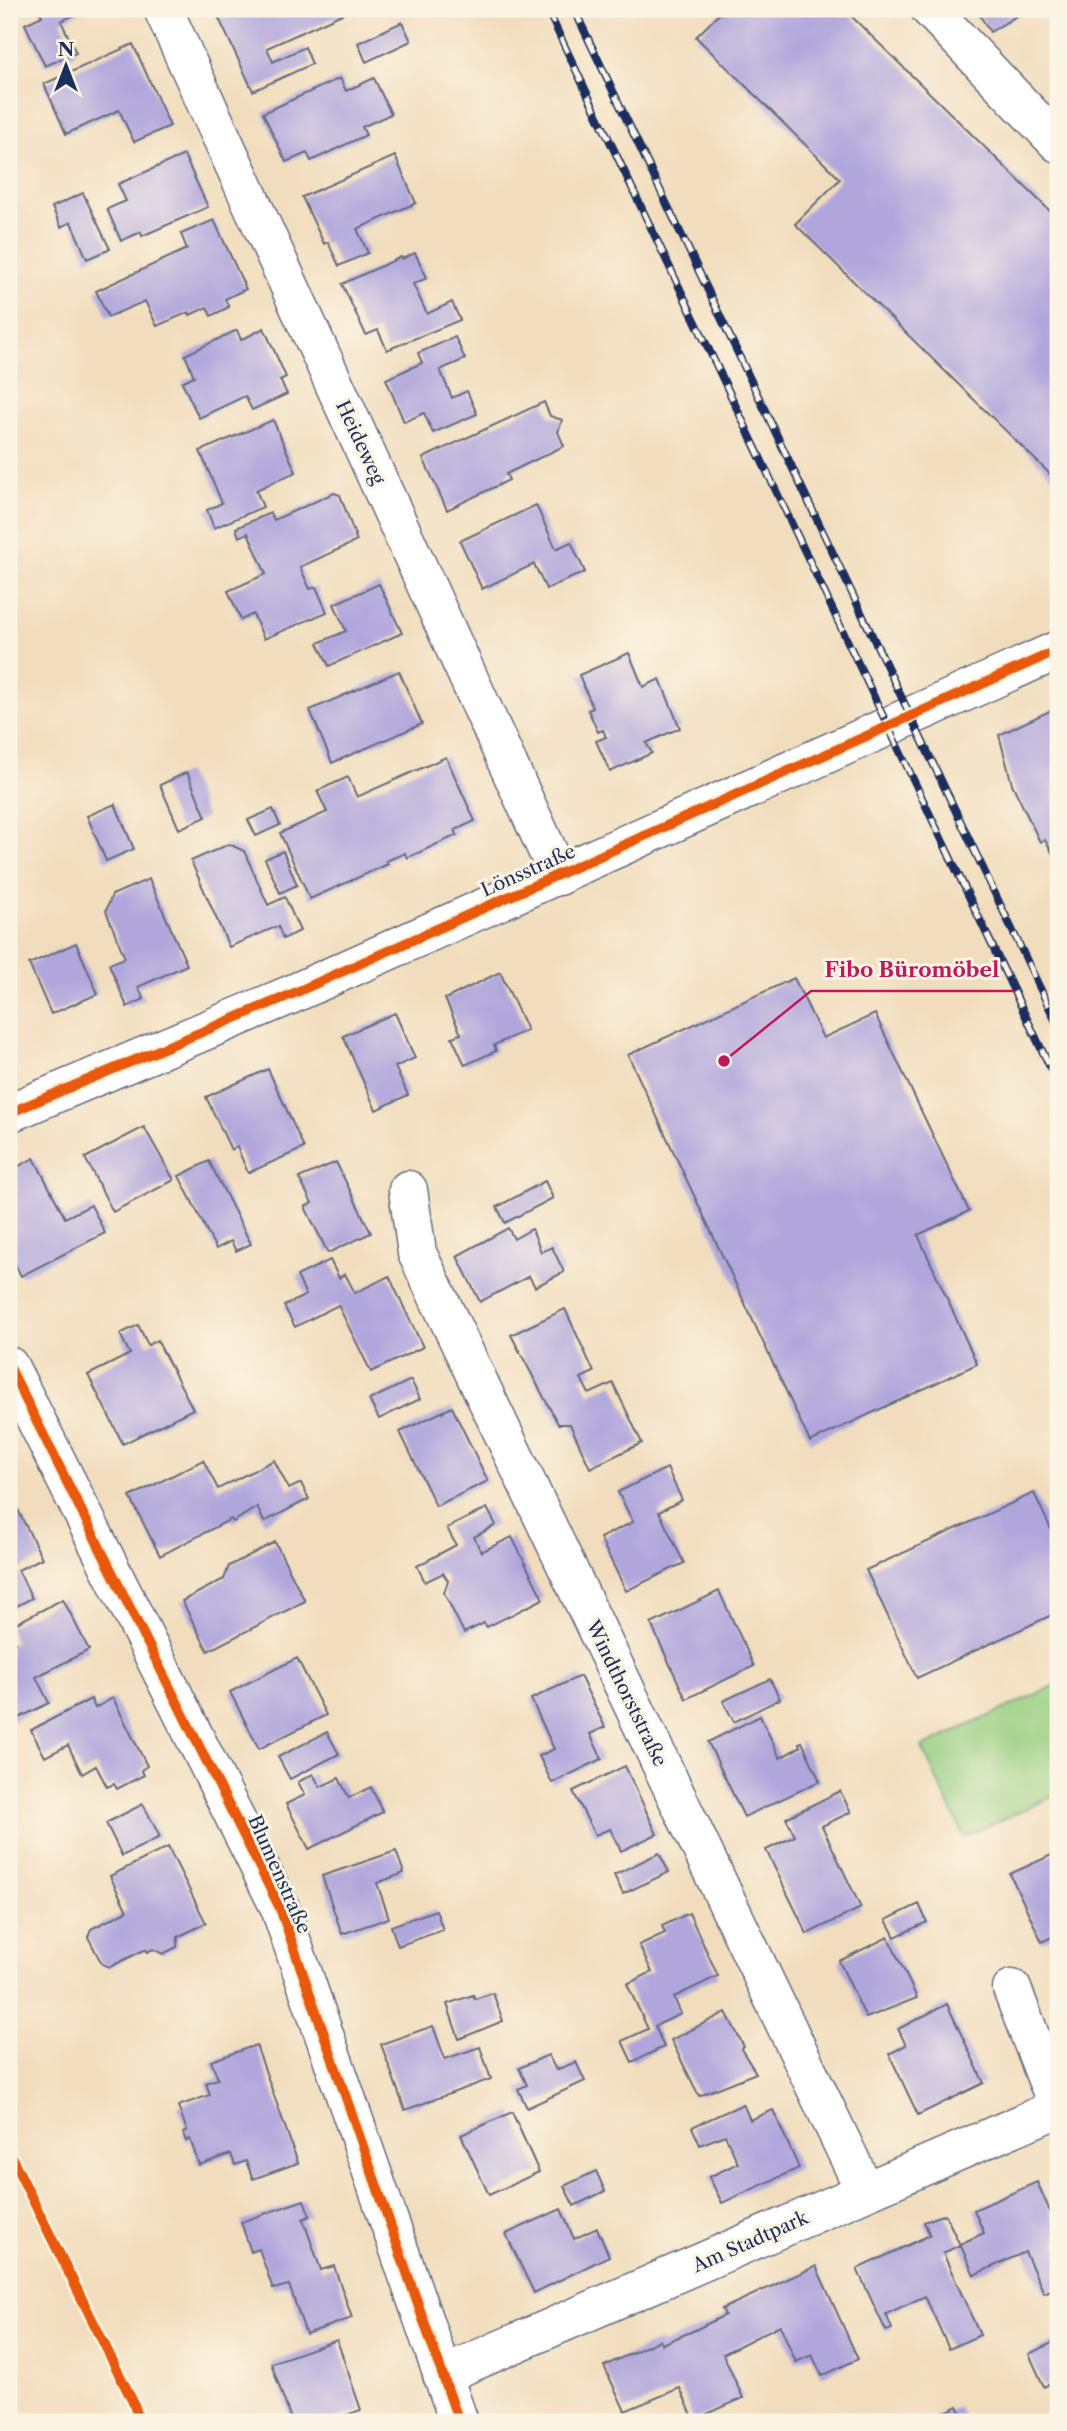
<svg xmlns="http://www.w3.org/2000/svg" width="1067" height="2431" font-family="'Libre Caslon Text',serif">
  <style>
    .green { fill: #96ce81; stroke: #587e70; stroke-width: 2 }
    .building { fill: #b0a6dc }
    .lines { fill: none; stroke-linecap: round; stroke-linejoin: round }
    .minor-casing { stroke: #666c7f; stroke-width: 41 }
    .minor { stroke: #fff; stroke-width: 38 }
    .rail-casing { stroke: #1b2f5e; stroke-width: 8 }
    .rail { stroke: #fcf5e5; stroke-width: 5; stroke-dasharray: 16; stroke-linecap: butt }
    .cycleway-casing { stroke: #fcf5e5; stroke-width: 15 }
    .cycleway { stroke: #e8590c; stroke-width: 10 }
    .labels { text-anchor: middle; stroke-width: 6; stroke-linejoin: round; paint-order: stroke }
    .street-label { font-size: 19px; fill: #1b2f5e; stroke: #fcf5e5 }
    .leader { fill: none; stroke: #c2185b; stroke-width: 2.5 }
    .callout-dot { fill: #c2185b; stroke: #fcf5e5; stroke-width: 2.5 }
    .callout-label { font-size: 21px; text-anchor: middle; font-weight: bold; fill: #c2185b; stroke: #fcf5e5; stroke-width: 6; stroke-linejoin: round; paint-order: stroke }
  </style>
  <rect width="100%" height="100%" fill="#fcf5e5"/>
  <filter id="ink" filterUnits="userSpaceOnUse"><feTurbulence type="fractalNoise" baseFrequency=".0143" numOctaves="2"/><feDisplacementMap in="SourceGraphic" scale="14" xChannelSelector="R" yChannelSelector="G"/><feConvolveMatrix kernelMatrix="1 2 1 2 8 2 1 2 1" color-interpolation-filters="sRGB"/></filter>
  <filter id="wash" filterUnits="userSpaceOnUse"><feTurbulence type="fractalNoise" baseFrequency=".00686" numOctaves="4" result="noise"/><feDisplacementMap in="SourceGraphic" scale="28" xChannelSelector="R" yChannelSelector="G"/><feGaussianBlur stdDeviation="1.57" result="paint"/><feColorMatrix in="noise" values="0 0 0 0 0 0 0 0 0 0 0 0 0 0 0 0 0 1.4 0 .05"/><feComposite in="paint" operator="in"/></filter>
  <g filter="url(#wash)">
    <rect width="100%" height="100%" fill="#f1ddbd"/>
    <path class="green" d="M1058,1684v110l-94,43 -42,-90z"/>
    <g id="blocks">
      <path class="building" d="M39,9h49l-27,12 15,32 -31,13 -20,-42 17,-8z
        M222,9h131l-86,39 6,14 32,-15 7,17 -59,27 -37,-79z
        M724,9h120l214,210v263l-263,-258 45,-45 -144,-142z
        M976,9h52l-38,23z
        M402,22l9,19 -45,21 -8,-19z
        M133,44l37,82 -36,16 -15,-32 -53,24 -22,-50z
        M340,78l6,13 28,-13 17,36 -29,13 4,8 -55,26 -4,-8 -21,9 -23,-49z
        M184,155l24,52 -66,29 -1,-4 -20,9 -14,-32 19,-8 -8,-17z
        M395,156l21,47 -59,26 11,24 -29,13 -11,-24 -4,2 -22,-47z
        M83,193l27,56 -23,10 -16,-37 -10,5 -9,-20z
        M214,220l32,69 -21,10 4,8 -18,9 -4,-9 -17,8 -1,-3 -32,14 -12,-25 -37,16 -12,-26 91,-42 -6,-15z
        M415,253l12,25 -14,6 14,30 25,-12 8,18 -73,30 -9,-20 -12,5 -24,-51 59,-27 1,2z
        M264,328l22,49 -6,3 7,14 -35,16 -7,-14 -46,22 -17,-36 12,-6 -9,-21 52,-25 4,10z
        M455,337l10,22 -25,11 12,28 15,-7 10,23 -44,19 -9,-20 -20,9 -18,-43 36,-16 -4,-10z
        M544,402l6,14 12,4 -4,12 6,14 -58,28 3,6 -62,30 -24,-52z
        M273,420l23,52 -40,18 7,17 -49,21 -7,-18 15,-7 -22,-52z
        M334,493l6,2 17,46 -57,26 10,22 6,-2 11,25 -63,27 -11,-25 -12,6 -13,-29 38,-17 -18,-41 -9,4 -3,-9 34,-15 4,7z
        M536,505l20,44 15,-7 14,30 -39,17 -12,-25 -52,25 -22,-48z
        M379,584l23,49 -73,33 -11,-23 28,-12 -12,-27z
        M629,653l14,34 17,-8 20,49 -34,15 6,10 -42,19 -14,-31 10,-4 -3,-7 -5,2 -10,-22 5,-2 -14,-33z
        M399,671l23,53 -90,39 -22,-53z
        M1058,707v156l-13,-23 -5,2 -28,-58 -13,-49z
        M446,757l29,64 -20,9 2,5 -50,23 -2,-5 -19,8 2,3 -78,35 -30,-66 47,-21 -10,-21 31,-14 9,20z
        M187,772l19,45 -27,12 -19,-44z
        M115,804l19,45 -28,12 -19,-45z
        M273,809l7,16 -24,11 -8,-16z
        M229,844l15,7 24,54 17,-8 15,34 -17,8 -5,-13 -49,21 -38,-86z
        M283,851l14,34 -17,8 -15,-34z
        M149,879l38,86 -49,22 6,12 -17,8 -18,-43 16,-6 -19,-47 6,-16z
        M76,943l22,51 -47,20 -22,-50z
        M500,972l27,58 -33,15 2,6 -31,14 -13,-28 9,-3 -16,-35z
        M794,978l29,60 52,-24 94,197 -51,24 59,129 -167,78 -182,-387z
        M395,1013l20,45 -20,9 13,28 -32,15 -33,-74z
        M268,1069l36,79 -56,25 -11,-26 -6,3 -25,-53z
        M144,1127l30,53 -61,32 -28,-54z
        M34,1158l31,60 26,-13 14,28 -84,43 -12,-24v-81z
        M209,1161l42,83 -15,7 -5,-10 -15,8 -37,-73z
        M336,1162l35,71 -43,20 -23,-46 7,-4 -13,-25z
        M545,1181l8,17 -48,25 -8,-16z
        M508,1228l6,11 18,-10 9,23 11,-5 12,25 -29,15 -6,-11 -49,26 -23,-46z
        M330,1260l9,18 6,-4 10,19 34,-17 34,71 -52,25 -33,-67 -43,22 -11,-21 22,-11 -9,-19z
        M565,1309l29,63 -13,6 8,16 24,-11 29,60 -52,25 -20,-44h-12l-47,-89z
        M138,1325l10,20 9,-5 36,69 -70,35 -35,-69 42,-21 -10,-20z
        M411,1380l9,19 -41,20 -10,-19z
        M452,1407l36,74 -52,25 -36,-74z
        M203,1460l15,29 56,-29 15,29 12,-6 8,16 -45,23 -7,-15 -24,15 -2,-3 -71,37 -30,-59z
        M667,1468l15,32 -23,12 25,51 -58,28 -26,-53 33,-16 -15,-30z
        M1034,1493l24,51v68l-141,66 -51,-108z
        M17,1508l25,50 -24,12 14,28 -23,12v-97z
        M487,1508l9,17 -22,12 7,15 31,-15 31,62 -56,28 -3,-4 -20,10 -20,-40 4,-12 -5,-8 -18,9 -8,-16 39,-21 -9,-17z
        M275,1542l30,59 -97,50 -26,-50 42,-22 5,-13z
        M719,1591l35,75 -68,33 -35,-75z
        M63,1599l26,51 -53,27 13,26 -40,20v-78l6,-3 -6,-15z
        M297,1658l29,57 -67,34 -29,-57z
        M580,1676l25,51 -15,7 12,25 -50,24 -13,-27 15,-7 -23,-50z
        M770,1679l10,20 -46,23 -11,-21z
        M113,1698l34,68 -6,4 3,5 -27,14 -3,-5 -7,3 -11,-21 -14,8 -14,-29 -23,12 -14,-27 60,-31 4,9z
        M760,1716l20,42 20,-11 -1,-4 3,-1 18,39 -76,36 -36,-75z
        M327,1732l12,22 -49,25 -12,-22z
        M625,1766l32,68 -36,17 -11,-22 -15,6 -22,-44z
        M313,1774l7,13 19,-9 10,20 22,-11 12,25 -74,37 -23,-45 19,-9 -7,-13z
        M840,1791l11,21 -29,14 39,82 -54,26 -41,-84 29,-14 -9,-18z
        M143,1804l17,33 -38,19 -16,-33z
        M168,1847l38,76 -28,14 -1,10 -14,7 -10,-5 -6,3 -1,-3 -36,18 -8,-3 -14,-27 3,-8 36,-18 -17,-35z
        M396,1851l8,22 -27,10 12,35 -47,16 -20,-58z
        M1058,1852v82l-16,8 -32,-68z
        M659,1853l10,19 -46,22 -9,-19z
        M919,1904l8,18 -32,15 -9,-17z
        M436,1910l7,20 -45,16 -7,-20z
        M689,1913l29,63 -44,21 7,17 -26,12 9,21 -32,15 -10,-21 26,-12 -21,-45 25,-12 -13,-27 26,-12 -3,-7z
        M888,1937l29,61 -51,20 -27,-57z
        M493,1993l10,28 -44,18 -12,-35 26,-9 2,4z
        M947,2004l37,79 -66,32 -29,-61 17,-9 -8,-16z
        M726,2012l18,35 -3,2 15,24 -57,23 -28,-56z
        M433,2026l12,33 35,-12 11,32 -86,31 -24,-66z
        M256,2045l42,118 -45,16 -7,-18 -11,4 -4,-11 -32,11 -9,-26 -4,2 -3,-8 4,-2 -9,-25 32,-11 -4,-12 12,-4 -7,-18z
        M548,2055l8,15 20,-8 9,19 -58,27 -9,-19 9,-4 -8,-17z
        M743,2104l7,16 23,-10 26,58 -77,35 -13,-26 29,-14 -13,-28 -25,10 -8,-18z
        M512,2112l27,60 -50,23 -28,-60z
        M596,2171l9,20 -31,15 -10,-20z
        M1037,2182l21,47v58l-14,6 -19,-41 -51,23 -14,-31 24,-11 -10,-23z
        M304,2200l6,16 -7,3 18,51 13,-4 18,52 -46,16 -17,-49 -16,4 -14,-40 -8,3 -10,-30z
        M561,2209l13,30 23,-11 12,28 -75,37 -28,-59z
        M945,2214l15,31 -17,8 37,82 -31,14 -24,-53 -39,18 6,15 -6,2 -29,-62 73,-34 -6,-13z
        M816,2266l42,93 -36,17 -10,-21 -16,7 -16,-37 -57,29 20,44 -49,22 -14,-32 -55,23 -21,-45 56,-26 2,4 31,-13 32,-16 -3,-6z
        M337,2340l24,70 -34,12h-35l-21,-59z
        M1058,2340v40l-14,7 -15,-33z
        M958,2406l8,16h-37l-1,-2z"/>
    </g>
  </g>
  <g filter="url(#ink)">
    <use href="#blocks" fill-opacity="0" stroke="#666c7f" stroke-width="2"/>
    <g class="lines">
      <defs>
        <path id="minor" d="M163,9l396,867
          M930,9l128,134
          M9,1113l281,-118 768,-345
          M408,1190l9,63 448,938
          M9,1366l271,542 179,514
          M1012,1989l46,119
          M442,2375l616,-267"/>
      </defs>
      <use href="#minor" class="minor-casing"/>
      <use href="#minor" class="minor"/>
      <defs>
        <path id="rail" d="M547,9l511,1075
          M574,9l484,1017"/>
      </defs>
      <use href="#rail" class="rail-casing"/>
      <use href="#rail" class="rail"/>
      <defs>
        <path id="cycleway" d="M9,1113l281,-118 768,-345
          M9,1366l271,542 179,514
          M9,2152l124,250 7,20"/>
      </defs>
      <use href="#cycleway" class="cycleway-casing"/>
      <use href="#cycleway" class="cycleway"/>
    </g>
  </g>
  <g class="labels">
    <g class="street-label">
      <text transform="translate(361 442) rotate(65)" y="7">Heideweg</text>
      <text transform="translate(528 870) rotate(-24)" y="7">Lönsstraße</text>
      <text transform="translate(627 1693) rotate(64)" y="7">Windthorststraße</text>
      <text transform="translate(280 1874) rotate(66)" y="7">Blumenstraße</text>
      <text transform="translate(750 2241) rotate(-24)" y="7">Am Stadtpark</text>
    </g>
  </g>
  <path class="leader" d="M724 1061L811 991H1014"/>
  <circle class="callout-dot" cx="724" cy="1061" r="7"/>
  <g class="callout-label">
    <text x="912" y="977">Fibo Büromöbel</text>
  </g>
  <rect width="1067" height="2431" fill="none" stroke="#fcf5e5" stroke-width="35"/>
  <g transform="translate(66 66)" stroke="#fcf5e5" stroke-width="5" paint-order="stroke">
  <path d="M0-5L12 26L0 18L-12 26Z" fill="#1b2f5e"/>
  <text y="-10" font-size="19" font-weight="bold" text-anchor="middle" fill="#1b2f5e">N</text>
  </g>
</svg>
